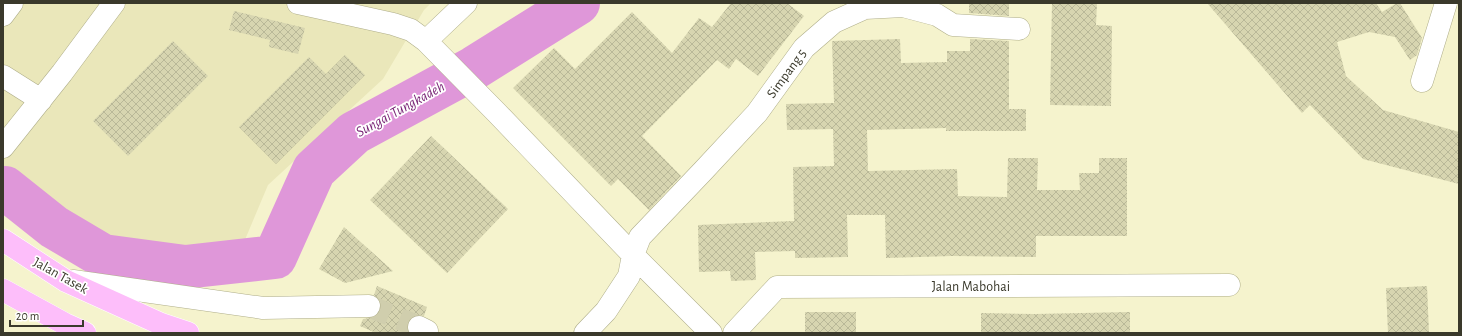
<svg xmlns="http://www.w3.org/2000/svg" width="1462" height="336" font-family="'Alegreya Sans',sans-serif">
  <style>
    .built { fill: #eae7ba }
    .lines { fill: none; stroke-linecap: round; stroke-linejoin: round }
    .river { stroke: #df97d9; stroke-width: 44 }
    .building { fill: url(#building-cross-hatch) }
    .minor-tunnel { stroke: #d0cead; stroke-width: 22; stroke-dasharray: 22 11; stroke-linecap: butt }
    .minor-casing { stroke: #afae8a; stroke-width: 23 }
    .major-casing { stroke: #fff; stroke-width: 23 }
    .minor { stroke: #fff; stroke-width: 22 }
    .major { stroke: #fdbefa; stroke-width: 22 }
    .labels { text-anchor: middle; stroke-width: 3.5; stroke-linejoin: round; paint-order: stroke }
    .street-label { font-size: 14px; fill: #3a392b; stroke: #fff }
    .water-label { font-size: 15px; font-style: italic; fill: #7b2878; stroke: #fff }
  </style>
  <defs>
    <pattern id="building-cross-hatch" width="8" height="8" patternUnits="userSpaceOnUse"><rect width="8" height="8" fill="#d7d5b0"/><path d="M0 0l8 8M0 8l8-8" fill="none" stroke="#b9b898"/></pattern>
  </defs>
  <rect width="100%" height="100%" fill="#f5f3cd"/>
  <path class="built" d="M3,3h428l-7,7 -41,69 -115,106 -29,69 -115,17 -48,-34 -73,-54z"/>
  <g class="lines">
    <path class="river" d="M5,188l49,39 49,29 82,11 90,-10 39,-87 40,-37 120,-65 104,-65"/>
  </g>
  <path class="building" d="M731,3h56l17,13 -46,60 -22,-17 -7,10 -12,-9 -75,76 39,40 -32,34 -31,-31 -7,7 -98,-98 41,-40 21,21 57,-57 40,41 27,-35 13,9z
    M969,3h40v13l-40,-3z
    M1052,3h45l-1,22 16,1 -1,80 -61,-1z
    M1207,3h169l6,9 15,-9h3l22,35 -5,17 -7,5 -15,-23 -26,-5 -32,10 9,34 37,34 76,22v52l-96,-25 -53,-54 -8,8z
    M234,11l71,17 -7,26 -29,-7 1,-7 -41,-10z
    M900,39l1,24 46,-1v-11h23v-12l39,2v68h17v22h-80v-3l-79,2 1,41 89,-2 1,27 49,1 1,-39h30l-1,32h43l-1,-17h20v-15h28v78h-91v21l-84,-1 -66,2 -1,-43h-38l1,42 -53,1v-7l-40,1 1,28 -25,1 -1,-10 -31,1 -1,-47 96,-4 -1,-54 41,-1 -1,-37 -46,1 -1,-26 48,-1 -2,-62z
    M173,41l35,35 -80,80 -35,-35z
    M345,55l20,20 -89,89 -37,-37 70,-70 17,17z
    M431,136l77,73 -61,64 -77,-73z
    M344,227l49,44 -48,12 -26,-14z
    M377,286l50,21 -3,9 -6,-1 -6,1 -4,5 -1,6 1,6h-32l-16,-7 3,-7 12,-2 5,-5 1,-7 -1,-5 -6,-5z
    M1427,286l2,47h-41l-2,-45z
    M805,312h51v21h-51z
    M1130,312v21h-149v-20l54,1z"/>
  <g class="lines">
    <path class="minor-tunnel" d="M369,306l50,21"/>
    <defs>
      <path id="minor" d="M298,3l95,21 18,6 15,11 71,72 136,142 7,-18 63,-66 54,-58 47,-65 30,-26 31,-14 38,-2 34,9 16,10 66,4
        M3,15l9,-12
        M426,41l40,-38
        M3,76l38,24
        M1422,81l24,-78
        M3,147l59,-74 52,-70
        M73,281l190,27 106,-2
        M419,327l8,4 -1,2
        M585,333l21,-22 23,-35 4,-21 78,78
        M734,333l43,-46 452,-2"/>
      <path id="major" d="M3,240l63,41 95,43 27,9
        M3,290l62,34 20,9"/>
    </defs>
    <use href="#minor" class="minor-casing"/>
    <use href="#major" class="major-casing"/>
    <use href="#minor" class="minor"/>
    <use href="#major" class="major"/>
  </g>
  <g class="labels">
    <g class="street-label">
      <text transform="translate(786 73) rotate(-54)" y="5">Simpang 5</text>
      <text transform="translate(61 275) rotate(29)" y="5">Jalan Tasek</text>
      <text x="971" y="291">Jalan Mabohai</text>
    </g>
    <g class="water-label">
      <text transform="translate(400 109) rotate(-29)" y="5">Sungai Tungkadeh</text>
    </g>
  </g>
  <rect width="1462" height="336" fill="none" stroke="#3a392b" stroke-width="8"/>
  <path d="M10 320v6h73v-6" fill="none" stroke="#3a392b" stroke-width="2"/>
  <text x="16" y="320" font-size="12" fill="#3a392b" stroke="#ffffff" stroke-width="3" paint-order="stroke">20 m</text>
</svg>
